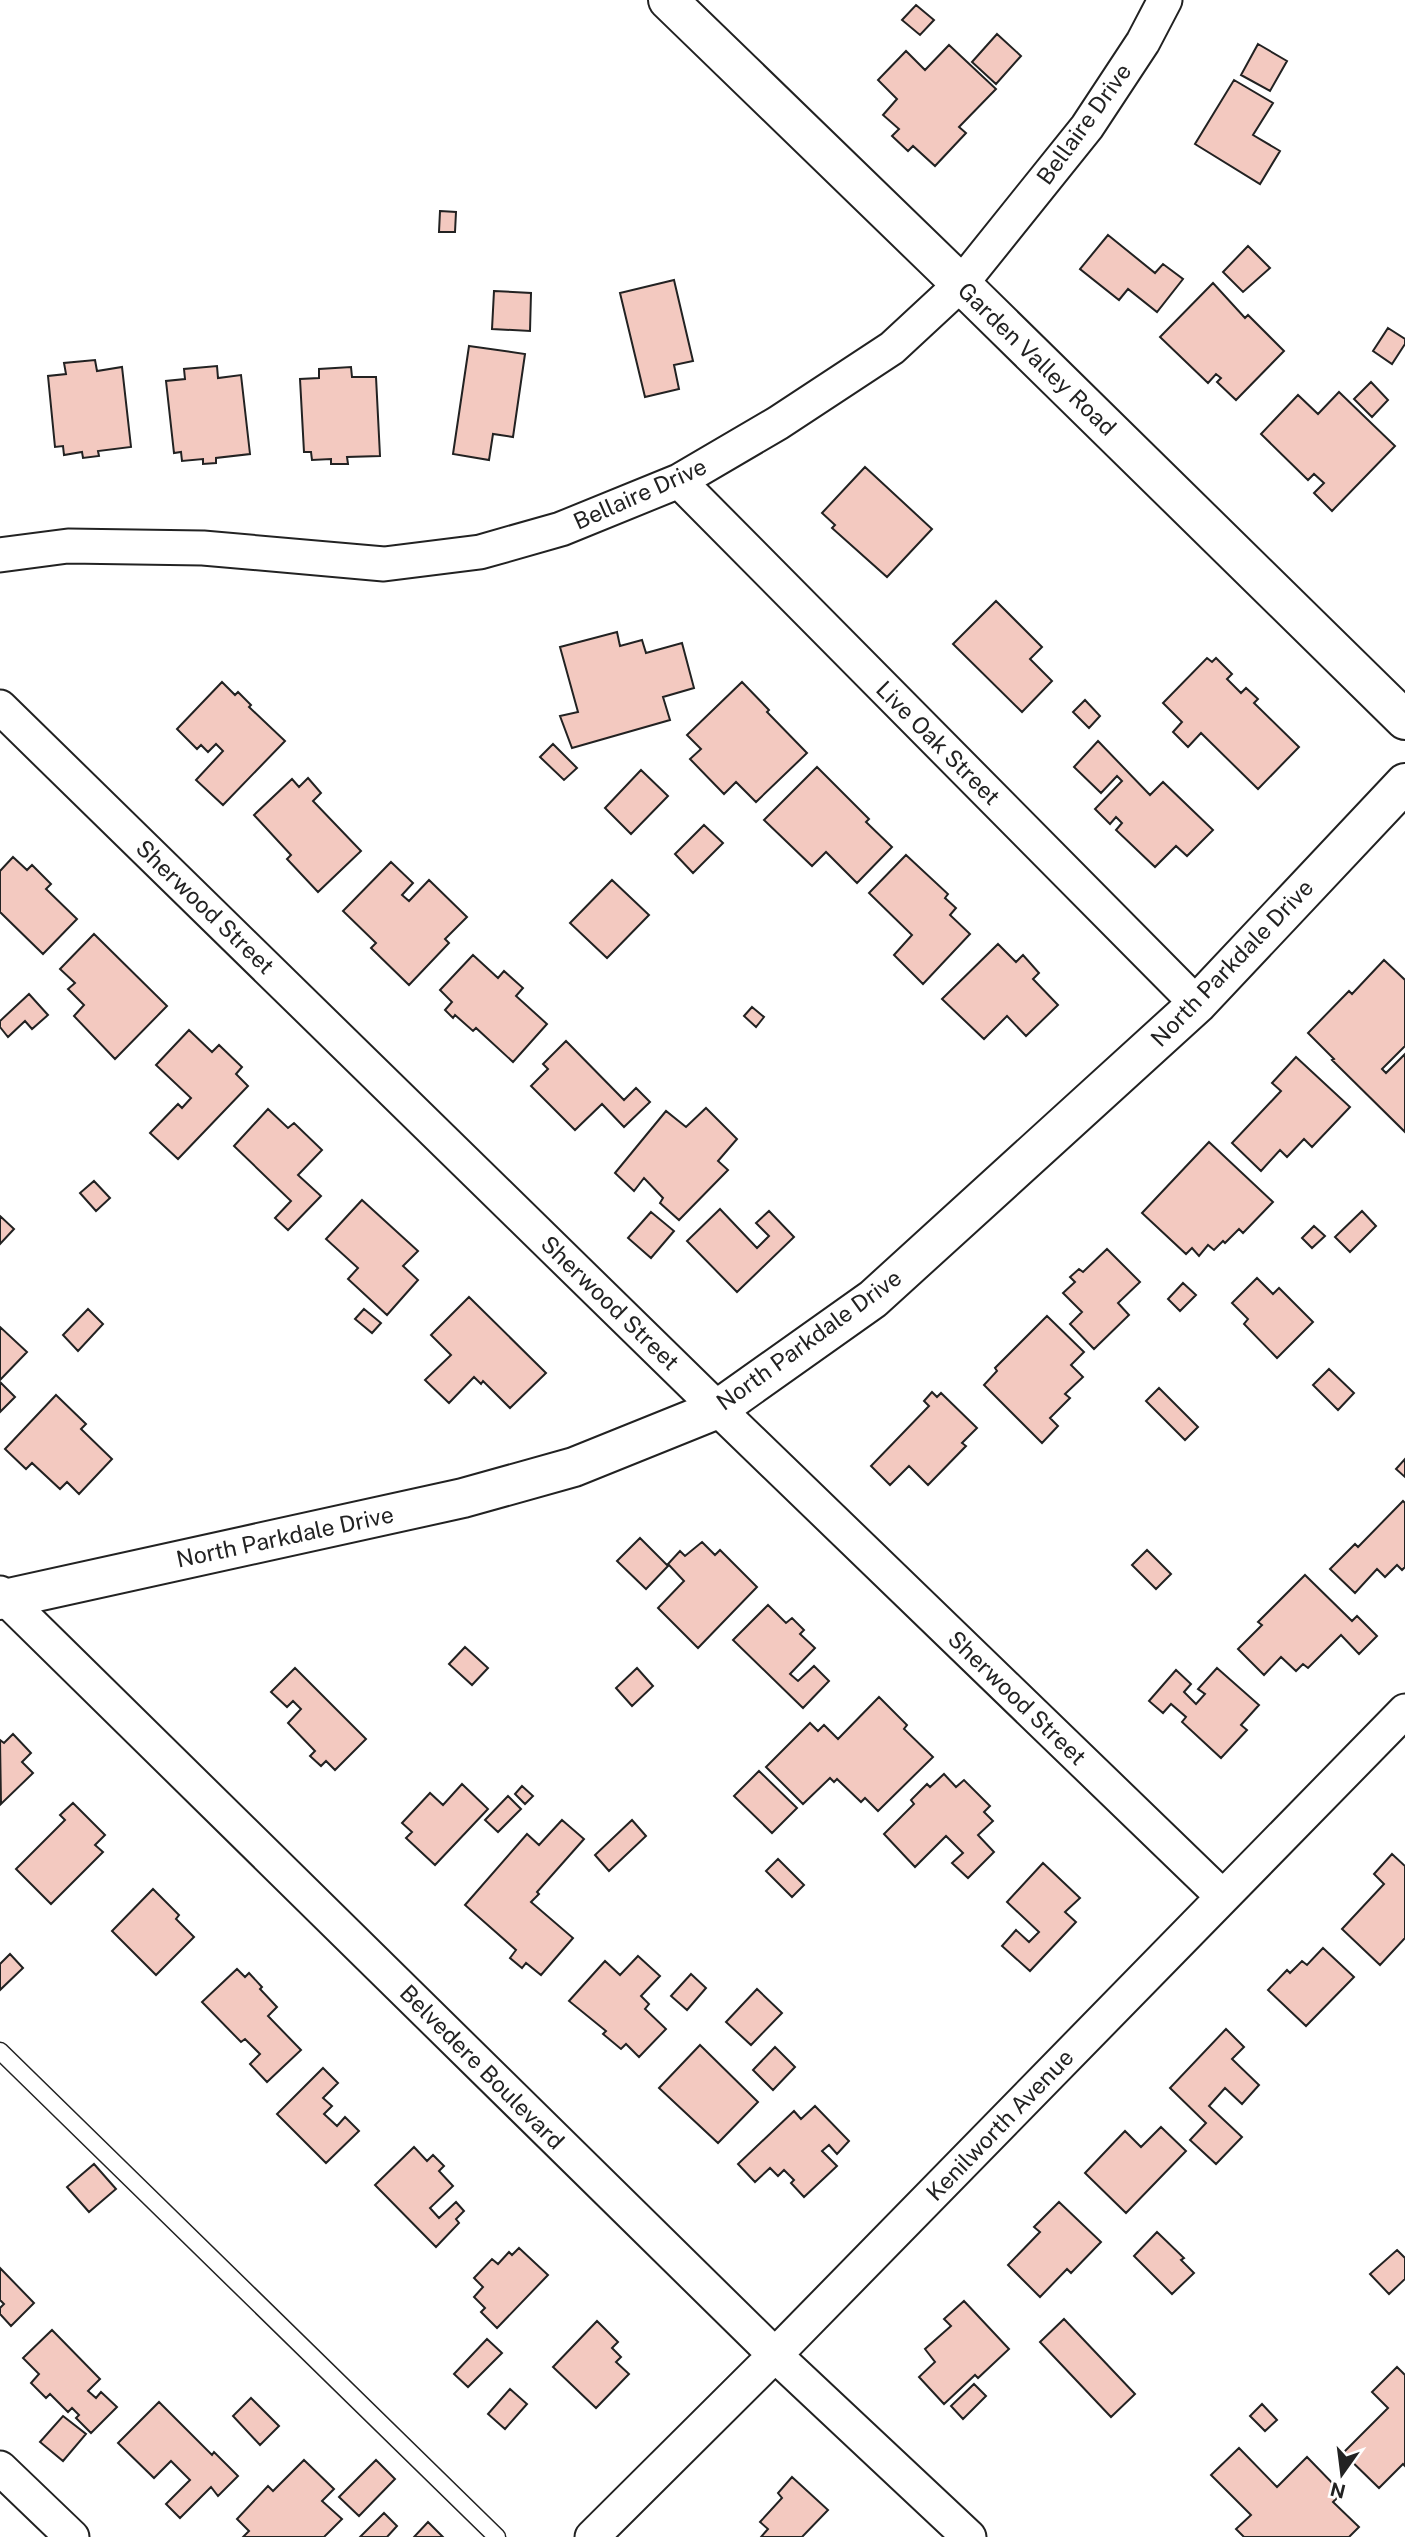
<svg xmlns="http://www.w3.org/2000/svg" width="1405" height="2537" font-family="'Public Sans',sans-serif">
  <style>
    .building { fill: #f3c9c0; stroke: #222; stroke-width: 2 }
    .lines { fill: none; stroke-linecap: round; stroke-linejoin: round }
    .service-casing { stroke: #222; stroke-width: 19 }
    .minor-casing { stroke: #222; stroke-width: 37 }
    .tertiary-casing { stroke: #222; stroke-width: 42 }
    .service { stroke: #fff; stroke-width: 16 }
    .minor { stroke: #fff; stroke-width: 33 }
    .tertiary { stroke: #fff; stroke-width: 38 }
    .labels { text-anchor: middle; stroke-width: 5; stroke-linejoin: round; paint-order: stroke }
    .street-label { font-size: 23px; fill: #222; stroke: #fff }
  </style>
  <rect width="100%" height="100%" fill="#fff"/>
  <path class="building" d="M916,5l18,15 -14,15 -18,-15z
    M997,34l24,22 -25,28 -24,-22z
    M1258,44l29,17 -17,30 -29,-16z
    M949,45l47,44 -37,38 7,6 -31,33 -22,-20 -5,5 -16,-15 7,-7 -16,-14 14,-16 -19,-19 28,-29 19,19z
    M1234,80l39,23 -20,32 27,16 -20,33 -65,-40z
    M440,211l16,1 -1,20h-16z
    M1108,235l47,38 8,-9 20,15 -26,33 -29,-23 -9,11 -39,-31z
    M1248,246l22,22 -27,24 -20,-20z
    M674,280l19,81 -19,4 5,24 -34,8 -25,-104z
    M1213,283l32,35 3,-3 36,36 -48,49 -19,-18 4,-4 -5,-4 -8,9 -48,-46z
    M494,291l37,2 -1,38 -38,-2z
    M1388,328l17,11v5l-13,20 -19,-13z
    M469,346l56,8 -12,83 -20,-3 -4,26 -36,-6z
    M95,360l2,11 25,-4 9,80 -33,4 1,5 -16,2 -1,-6 -18,3 -1,-9 -8,1 -7,-71 18,-2 -2,-11z
    M217,366l1,12 23,-3 9,79 -34,4v5l-13,1v-5l-21,2 -1,-9 -7,1 -8,-72 19,-2 -1,-10z
    M351,367l1,10h24l4,79 -33,1 1,7h-17v-5l-19,1 -1,-8h-7l-4,-73 19,-1v-9z
    M1371,382l17,18 -16,17 -18,-18z
    M1339,392l56,54 -63,65 -18,-18 10,-10 -10,-9 -6,6 -47,-46 37,-39 20,19z
    M865,467l67,62 -45,48 -55,-49 3,-3 -13,-12z
    M996,601l46,46 -12,12 22,22 -30,31 -69,-68z
    M617,632l3,14 22,-6 4,13 36,-10 12,45 -31,9 7,23 -98,28 -12,-32 18,-4 -18,-65z
    M1207,658l5,4 4,-4 16,16 -5,5 14,14 5,-5 12,11 -4,4 45,44 -41,42 -57,-56 -13,14 -15,-15 9,-10 -19,-19z
    M222,682l13,13 3,-3 13,13 -2,2 36,34 -62,64 -27,-25 27,-29 -7,-7 -8,8 -7,-7 -4,4 -20,-20z
    M742,682l27,28 -2,2 40,41 -51,49 -20,-20 -12,12 -34,-35 11,-10 -14,-14z
    M1085,700l15,16 -11,12 -16,-16z
    M1098,741l52,54 13,-13 50,48 -26,26 -11,-10 -21,21 -39,-37 6,-7 -6,-6 -6,7 -15,-15 27,-28 -5,-5 -16,17 -27,-26z
    M553,744l24,24 -13,12 -24,-23z
    M817,767l52,52 -3,3 26,25 -35,36 -31,-31 -14,14 -48,-46z
    M641,770l27,26 -37,38 -26,-26z
    M308,778l13,15 -8,8 48,50 -43,41 -31,-33 4,-4 -37,-40 38,-36 7,8z
    M704,825l19,18 -30,30 -18,-19z
    M906,855l42,39 -3,4 11,10 -6,7 20,19 -47,50 -29,-29 18,-20 -43,-42z
    M13,857l14,13 5,-5 19,19 -5,5 31,30 -34,35 -43,-42v-41z
    M391,862l22,21 -11,12 7,6 20,-21 38,37 -22,22 4,4 -40,42 -38,-37 5,-5 -33,-32z
    M612,880l37,35 -42,43 -37,-35z
    M94,934l73,72 -52,53 -41,-43 10,-11 -16,-16 7,-6 -15,-14z
    M998,944l18,18 7,-7 16,18 -6,6 25,26 -32,31 -19,-20 -23,23 -42,-40z
    M473,955l25,23 6,-7 19,17 -7,8 31,28 -34,38 -37,-34 -3,3 -18,-16 -2,3 -8,-8 7,-8 -12,-12z
    M1384,960l21,20v66l-23,23 4,4 19,-19v78l-73,-72 2,-1 -26,-26 41,-42 3,3z
    M29,994l19,21 -16,14 -7,-8 -17,16 -8,-10v-6z
    M752,1007l12,10 -8,10 -12,-11z
    M189,1030l23,22 7,-7 23,22 -6,7 12,12 -70,73 -28,-26 28,-29 4,4 9,-10 -35,-33z
    M566,1041l58,59 12,-12 14,14 -26,25 -22,-23 -27,26 -44,-44 17,-17 -5,-5z
    M1296,1057l54,50 -38,40 -8,-8 -17,18 -7,-7 -19,21 -29,-28 49,-52 -9,-8z
    M706,1108l31,31 -19,22 10,9 -49,50 -19,-17 3,-5 -19,-20 -10,13 -19,-18 51,-62 20,16z
    M268,1109l20,19 6,-5 28,27 -24,25 23,21 -33,34 -13,-12 16,-17 -57,-55z
    M1209,1142l64,60 -30,31 -4,-4 -14,14 -2,-2 -9,9 -6,-5 -9,11 -7,-8 -6,6 -44,-41z
    M94,1181l16,17 -14,13 -16,-18z
    M362,1200l56,51 -15,15 15,14 -31,35 -39,-36 10,-11 -32,-29z
    M720,1209l37,39 12,-12 -13,-13 13,-12 25,26 -57,55 -50,-51z
    M1362,1211l14,15 -26,26 -15,-15z
    M651,1212l23,19 -23,27 -23,-20z
    M0,1216l14,13 -14,15z
    M1314,1226l11,10 -13,12 -10,-10z
    M1107,1249l33,33 -22,21 11,12 -35,34 -24,-25 12,-12 -19,-19 12,-11 -5,-5 9,-8 4,3z
    M1257,1278l16,16 6,-6 34,34 -36,36 -33,-34 4,-5 -16,-16z
    M1183,1283l13,12 -16,16 -12,-12z
    M469,1297l77,76 -36,35 -27,-27 -2,3 -7,-7 -25,26 -24,-23 26,-25 -20,-20z
    M88,1309l15,15 -25,27 -15,-16z
    M364,1309l17,14 -9,10 -17,-14z
    M1047,1316l37,36 -13,13 12,12 -18,17 5,4 -20,20 8,8 -16,17 -58,-58 13,-14 -2,-3z
    M0,1327l27,25 -27,28z
    M1329,1369l25,24 -16,17 -25,-25z
    M0,1382l15,15 -15,15z
    M1159,1388l39,39 -13,13 -39,-39z
    M932,1392l5,5 4,-4 36,35 -15,15 4,3 -38,39 -19,-19 -19,19 -19,-19 58,-60 -5,-5z
    M56,1395l30,29 -5,5 31,30 -33,35 -12,-12 -7,7 -28,-26 -6,6 -21,-20z
    M1405,1459v18l-9,-8z
    M1403,1501l2,2v64l-3,3 -5,-5 -12,12 -8,-8 -22,24 -25,-24 25,-25 3,3z
    M640,1538l28,28 -22,23 -29,-28z
    M702,1542l13,13 5,-5 37,37 -59,61 -40,-40 26,-27 -16,-17 12,-13 5,5z
    M1147,1550l24,24 -15,15 -24,-24z
    M1305,1575l47,46 5,-5 20,20 -18,18 -18,-19 -33,33 -5,-4 -7,7 -15,-14 -17,18 -26,-26 24,-24 -4,-3z
    M768,1605l18,18 6,-5 12,12 -4,4 15,14 -25,26 8,7 16,-15 15,15 -26,27 -70,-68z
    M465,1647l23,21 -16,17 -23,-21z
    M295,1668l71,71 -31,31 -9,-9 -5,5 -11,-10 5,-5 -27,-28 13,-14 -8,-8 -6,6 -16,-15z
    M637,1668l16,18 -21,20 -16,-18z
    M1217,1668l42,37 -18,20 6,5 -26,28 -39,-36 4,-5 -15,-13 -8,9 -14,-12 27,-31 15,14 -7,8 12,12 9,-10 -7,-5z
    M879,1697l28,28 -3,4 29,28 -55,54 -13,-13 -4,4 -24,-23 -3,3 -4,-4 -27,26 -37,-37 44,-44 8,8 6,-6 14,14z
    M13,1734l18,19 -9,9 11,11 -32,31 -1,-64 4,3z
    M759,1771l38,37 -25,25 -38,-37z
    M944,1774l12,13 8,-7 26,26 -6,6 9,9 -15,14 16,17 -26,26 -16,-15 11,-10 -17,-17 -31,31 -31,-33 30,-30 -3,-4 16,-16 3,3z
    M462,1784l26,25 -53,56 -29,-27 6,-6 -10,-9 28,-30 13,12z
    M522,1786l11,10 -8,8 -10,-10z
    M508,1796l13,13 -23,23 -13,-12z
    M73,1803l32,32 -10,10 8,7 -52,52 -35,-35 49,-49 -5,-5z
    M562,1820l22,19 -47,53 2,2 -8,8 42,36 -32,37 -15,-12 -4,5 -12,-10 6,-8 -51,-45 62,-71 12,11z
    M632,1820l14,16 -37,35 -14,-16z
    M1392,1854l13,12v72l-25,27 -38,-36 42,-45 -10,-10z
    M778,1859l26,26 -12,12 -26,-26z
    M1043,1863l37,35 -15,14 11,10 -46,49 -28,-25 14,-16 13,12 10,-10 -32,-30z
    M153,1889l26,26 -3,4 18,18 -38,38 -44,-44z
    M1323,1948l31,29 -48,49 -38,-36 19,-20 3,3 12,-12 5,4z
    M10,1954l13,14 -23,22v-26z
    M638,1956l22,20 -19,20 8,8 -4,5 21,20 -27,28 -13,-13 -5,5 -18,-15 3,-3 -37,-30 36,-40 15,14z
    M237,1969l8,8 4,-4 13,14 -2,2 17,18 -9,9 33,34 -34,32 -17,-18 10,-10 -15,-15 -4,3 -39,-40z
    M691,1974l15,14 -19,22 -16,-14z
    M757,1989l25,24 -31,32 -25,-23z
    M1226,2029l18,18 -12,12 27,26 -17,19 -17,-16 -16,18 33,31 -26,27 -26,-24 16,-17 -36,-35z
    M700,2045l58,57 -40,41 -59,-55z
    M775,2047l20,20 -22,23 -20,-20z
    M323,2068l15,15 -15,15 9,8 -8,8 13,12 8,-9 14,14 -33,32 -49,-49z
    M815,2106l34,35 -12,13 -8,-9 -7,6 15,15 -33,31 -13,-14 3,-3 -10,-10 -6,6 -8,-8 -15,14 -17,-18 56,-53 7,8z
    M1161,2127l25,24 -60,62 -41,-40 40,-42 16,16z
    M414,2147l13,14 6,-6 11,11 -5,5 14,15 -23,22 9,10 17,-16 8,9 -8,8 3,4 -23,24 -61,-62z
    M94,2164l22,25 -27,23 -22,-25z
    M1059,2202l42,40 -30,31 -4,-4 -27,28 -32,-32 32,-33 -6,-5z
    M1157,2232l27,26 -3,2 13,13 -22,21 -38,-38z
    M519,2248l29,27 -51,53 -16,-16 4,-4 -11,-11 9,-10 -9,-9 18,-19 6,5 11,-12 3,3z
    M1397,2250l8,8v21l-16,15 -19,-20z
    M0,2268l34,35 -23,23 -11,-12v-6l4,-4 -4,-4z
    M964,2301l45,48 -31,29 -3,-3 -31,29 -25,-27 16,-15 -10,-13 26,-23 -7,-7z
    M1064,2319l71,75 -24,23 -71,-75z
    M597,2321l21,21 -6,6 9,9 -5,5 13,12 -33,34 -43,-41z
    M52,2330l48,49 -12,12 8,7 5,-6 16,15 -26,26 -15,-15 3,-3 -7,-7 -4,4 -18,-18 -4,4 -15,-15 8,-9 -16,-16z
    M487,2339l15,14 -34,34 -14,-13z
    M1397,2367l8,8v91l-2,-2 -24,24 -36,-35 45,-45 -16,-16z
    M974,2384l12,12 -23,23 -12,-13z
    M510,2389l17,15 -22,25 -17,-15z
    M251,2398l28,28 -19,19 -27,-29z
    M159,2402l53,53 2,-3 24,24 -20,20 -7,-9 -31,31 -14,-14 24,-24 -19,-19 -17,17 -36,-35z
    M1262,2404l15,16 -12,11 -15,-15z
    M63,2416l23,18 -23,27 -23,-19z
    M1239,2448l38,39 30,-30 35,36 -9,9 26,25 -10,10h-105l-8,-8 15,-14 -40,-40z
    M304,2460l30,29 -12,12 20,18 -18,18h-81l6,-6 -12,-12 31,-33 5,5z
    M376,2460l19,19 -36,37 -20,-19z
    M792,2477l36,33 -26,27h-41l7,-8 -8,-7 22,-24 -4,-5z
    M384,2513l13,13 -10,11h-27z
    M428,2522l15,15h-29z"/>
  <g class="lines">
    <defs>
      <path id="service" d="M0,2051l497,486"/>
      <path id="minor" d="M679,481l518,523
        M0,555l68,-9 135,2 181,16 96,-12 81,-23 118,-48 99,-58 114,-75 69,-64 126,-157 56,-85 22,-42
        M0,707l718,702 505,488
        M0,1593l775,762 194,182
        M0,2468l72,69
        M592,2537l183,-182 630,-644"/>
      <path id="tertiary" d="M668,0l293,284 444,436
        M0,1600l463,-102 111,-31 144,-58 155,-110 324,-295 208,-221"/>
    </defs>
    <use href="#service" class="service-casing"/>
    <use href="#minor" class="minor-casing"/>
    <use href="#tertiary" class="tertiary-casing"/>
    <use href="#service" class="service"/>
    <use href="#minor" class="minor"/>
    <use href="#tertiary" class="tertiary"/>
  </g>
  <g class="labels">
    <g class="street-label">
      <text transform="translate(1084 124) rotate(-54)" y="8">Bellaire Drive</text>
      <text transform="translate(1037 359) rotate(44)" y="8">Garden Valley Road</text>
      <text transform="translate(640 494) rotate(-24)" y="8">Bellaire Drive</text>
      <text transform="translate(938 743) rotate(45)" y="8">Live Oak Street</text>
      <text transform="translate(205 907) rotate(44)" y="8">Sherwood Street</text>
      <text transform="translate(1232 963) rotate(-46)" y="8">North Parkdale Drive</text>
      <text transform="translate(610 1303) rotate(44)" y="8">Sherwood Street</text>
      <text transform="translate(809 1340) rotate(-36)" y="8">North Parkdale Drive</text>
      <text transform="translate(285 1537) rotate(-12)" y="8">North Parkdale Drive</text>
      <text transform="translate(1017 1698) rotate(44)" y="8">Sherwood Street</text>
      <text transform="translate(482 2067) rotate(45)" y="8">Belvedere Boulevard</text>
      <text transform="translate(1000 2125) rotate(-46)" y="8">Kenilworth Avenue</text>
    </g>
  </g>
  <g transform="translate(1342 2474) rotate(194)" stroke="#ffffff" stroke-width="5" paint-order="stroke">
  <path d="M0-5L12 26L0 18L-12 26Z" fill="#222222"/>
  <text y="-10" font-size="19" font-weight="bold" text-anchor="middle" fill="#222222">N</text>
  </g>
</svg>
